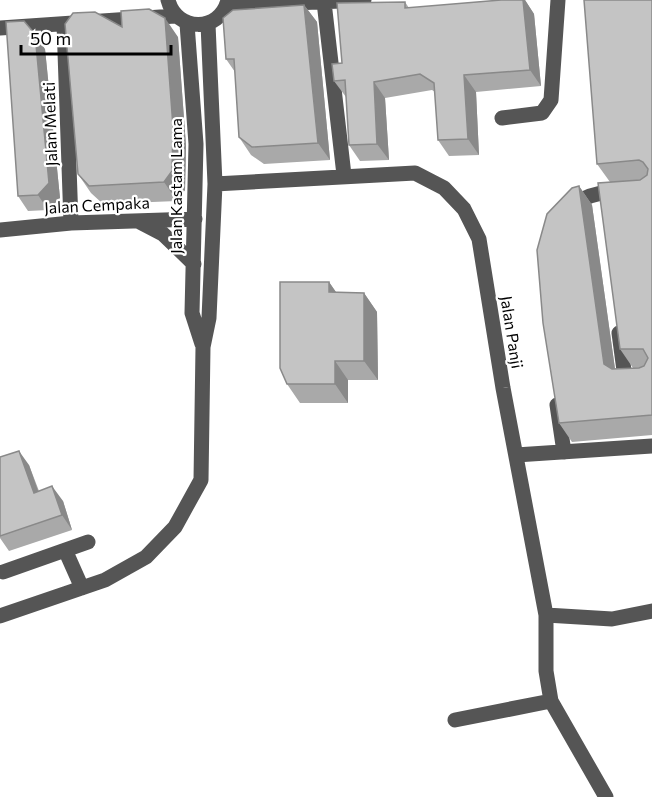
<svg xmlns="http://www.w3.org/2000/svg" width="652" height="797" font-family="Commissioner,sans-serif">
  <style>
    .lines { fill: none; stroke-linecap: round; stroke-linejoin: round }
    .minor { stroke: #555; stroke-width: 15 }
    .wall { fill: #a9a9a9 }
    .shaded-wall { fill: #898989 }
    .building { fill: #c4c4c4; stroke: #898989; stroke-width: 1.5 }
    .labels { text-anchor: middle; stroke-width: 4.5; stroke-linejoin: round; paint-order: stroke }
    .street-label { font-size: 16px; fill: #000; stroke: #fff }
  </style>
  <rect width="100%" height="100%" fill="#fff"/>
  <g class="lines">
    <path class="minor" d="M168,0c8,32 52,33 60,0
      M324,2l20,173
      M226,6l138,-6
      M64,24l7,199
      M187,24l9,120 -4,169 10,31
      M0,28l175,-12
      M502,118l40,-5 9,-13 7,-100
      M215,184l200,-11 29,15 20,21 15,30 24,149 43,227 66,4 40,-8
      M571,208c19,-20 55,-17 81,-19
      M140,222l23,12 31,30
      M0,230l71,-7 124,-4
      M619,333l6,45 27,-1
      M557,405l7,47
      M516,455l136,-9
      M66,552l16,36
      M3,572l85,-30
      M546,615v56l5,30 55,96
      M0,616l105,-36 41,-23 29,-30 26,-47 2,-133 6,-29 6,-134 -7,-160
      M455,720l96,-19"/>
  </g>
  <path class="wall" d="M501,0h24l9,14 7,72 -65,6 3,63 -30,1 -11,-16 -3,-48 -3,-2 -47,8 4,62 -29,1 -11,-16 -3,-48 -12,-16 8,-18 63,-61 4,6z
    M652,0v435l-80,7 -13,-19 20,-237 13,19 23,164 18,-1 -13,-19 -10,-167 -13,-18z
    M304,5l13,17 13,138 -66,4 -13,-9 -12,-18 -4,-65 -9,-13z
    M122,27l56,10 8,109 -1,44 -8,11 -74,3 -12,-11 -13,-19z
    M45,49l15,149 -12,12 -20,1 -10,-15z
    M329,282l7,10 28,1 13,19 1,68h-30v23h-48l-13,-19z
    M0,457l29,8 10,26 24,10 9,29 -63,21 -9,-13z"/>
  <path class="shaded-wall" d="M523,0h2l9,14 7,72 -11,-16z
    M304,5l13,17 13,138 -12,-17z
    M165,18l13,19 8,109 -1,44 -8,11 -13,-19z
    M35,34l10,15 15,149 -12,12 -10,-15z
    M464,75l12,17 3,63 -11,-16z
    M374,82l11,16 4,62 -12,-16z
    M579,186l13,19 25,178 -13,-19z
    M329,282l13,19 -13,-9z
    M364,293l13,19 1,68 -14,-19z
    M335,361l13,19v23l-13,-19z
    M19,451l10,14 15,43 -10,-15z
    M52,486l11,15 9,29 -10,-15z"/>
  <path class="building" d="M501,0h22l7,70 -66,5 4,64 -30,1 -4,-57 -14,-9 -46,8 3,62 -28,1 -4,-65 -11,1 -2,-17 10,-1 -5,-60 68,-1v6z
    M584,0h68v415l-93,8 -16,-100 -6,-73 10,-36 25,-26 7,-2 25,178 8,5 27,-1 5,-2 4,-8 -5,-9h-23l-22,-166 42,-3 7,-5 1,-6 -5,-7 -4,-2 -42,4z
    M304,5l14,138 -66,4 -13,-10 -5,-78h-8l-3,-41 10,-8z
    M149,9l16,9 8,109 -1,44 -8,11 -75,4 -11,-12 -13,-150 8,-11 22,-1 27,15 -1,-16z
    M24,21l11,13 14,149 -11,12 -20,1 -12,-174z
    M280,282h49v10l35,1v68h-29v23h-48l-7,-16z
    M19,451l15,42 18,-7 10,29 -62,21v-79z"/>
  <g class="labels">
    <g class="street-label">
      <text transform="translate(50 124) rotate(-92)" y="6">Jalan Melati</text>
      <text transform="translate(176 186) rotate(-90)" y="6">Jalan Kastam Lama</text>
      <text transform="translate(97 205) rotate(-3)" y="6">Jalan Cempaka</text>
      <text transform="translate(512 332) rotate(81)" y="6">Jalan Panji</text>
    </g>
  </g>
  <path d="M21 45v9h150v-9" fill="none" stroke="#000000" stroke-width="3"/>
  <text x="30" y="45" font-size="18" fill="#000000" stroke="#ffffff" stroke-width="4.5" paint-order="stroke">50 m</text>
</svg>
